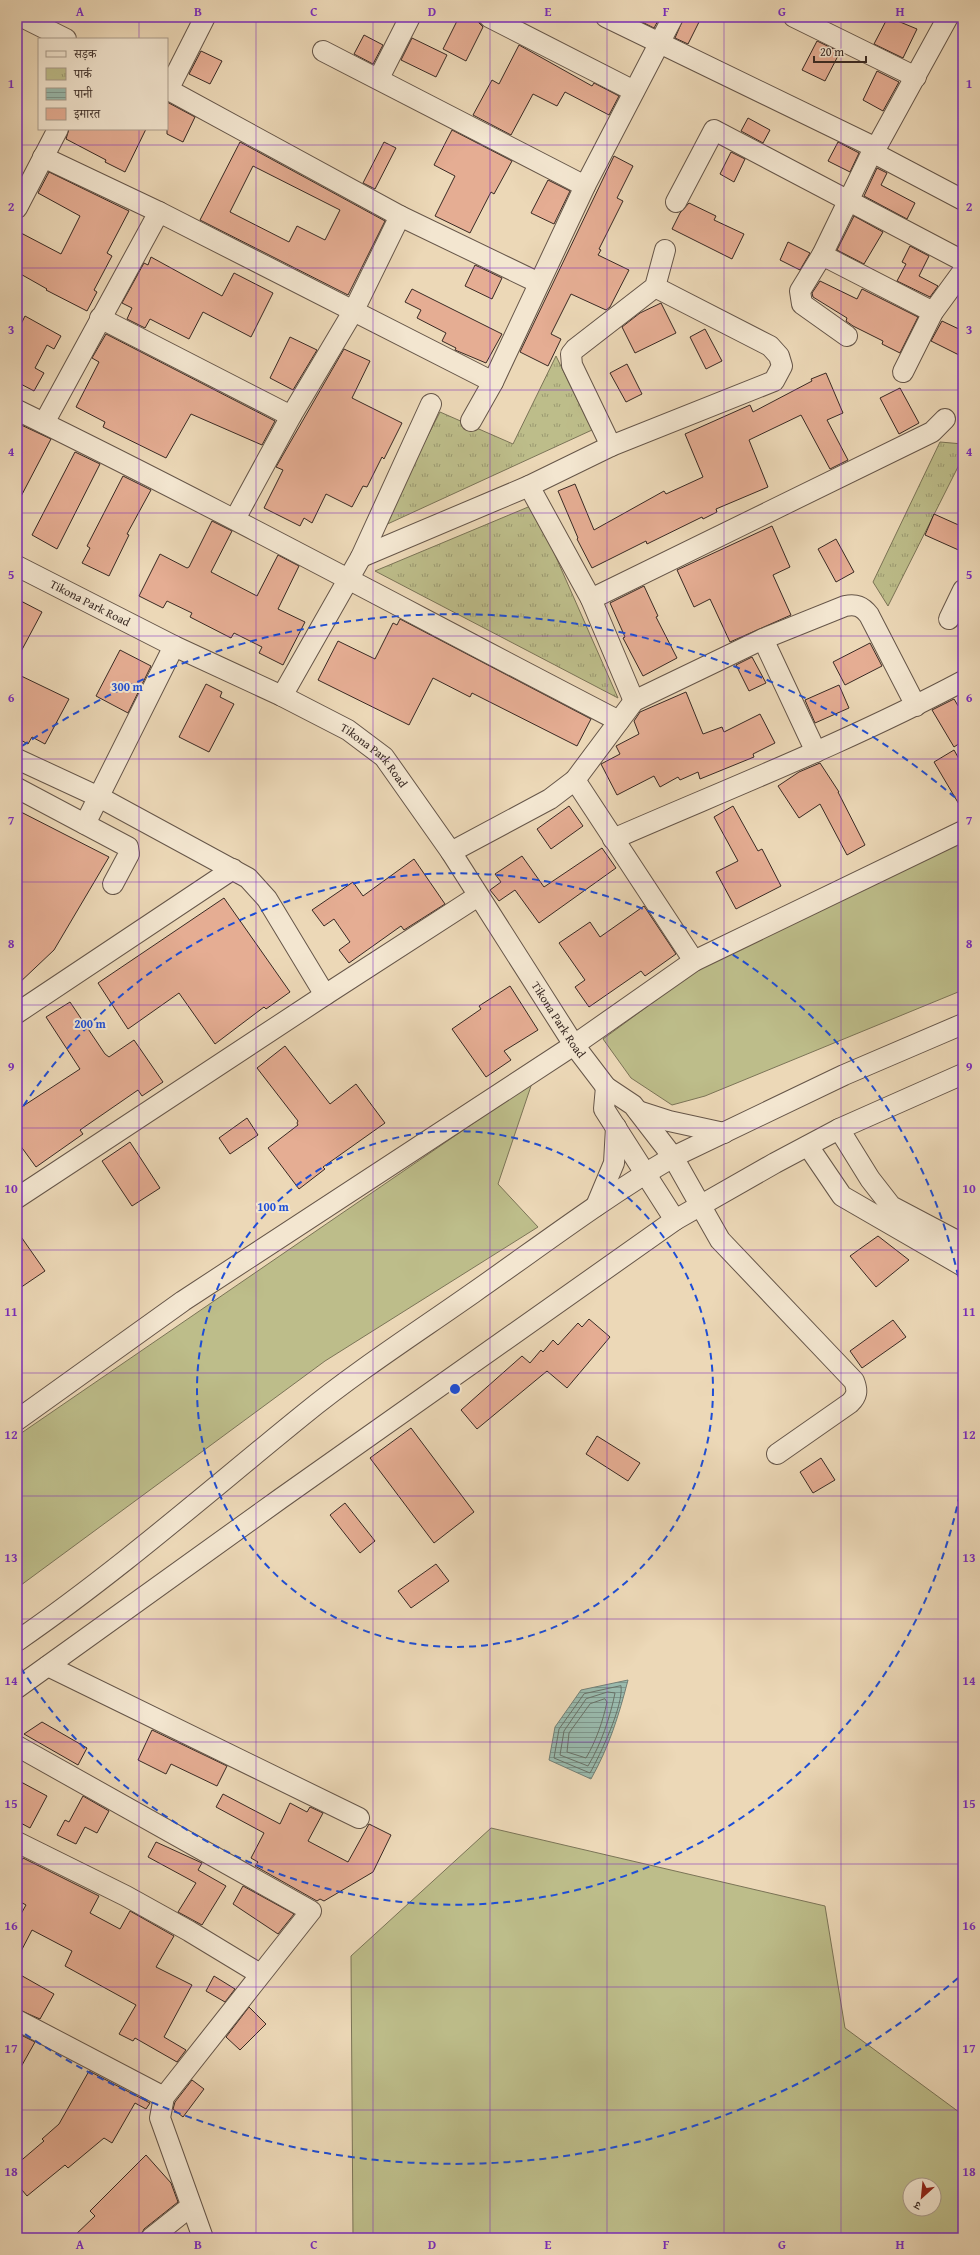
<svg xmlns="http://www.w3.org/2000/svg" width="980" height="2255" font-family="'Gentium Book Plus','Noto Serif Devanagari',serif">
  <style>
    .green { fill: #bdbd8a; stroke: #7b7457; fill-rule: evenodd }
    .park { fill: url(#park-tufts); stroke: #7b7457 }
    .water { fill: url(#water-rules); stroke: #738076 }
    .lines { fill: none; stroke-linecap: round; stroke-linejoin: round }
    .shore { stroke: #697268; stroke-width: 1 }
    .building { fill: #e5ad93; stroke: #392a24; fill-rule: evenodd }
    .minor-casing { stroke: #665649; stroke-width: 22 }
    .minor { stroke: #f3e6d0; stroke-width: 20 }
    .grid { fill: none; stroke: #7b2cbf; stroke-width: 1; stroke-opacity: 0.55 }
    .ring { fill: none; stroke: #1d4ed8; stroke-width: 2; stroke-dasharray: 7 5 }
    .labels { text-anchor: middle; stroke-width: 4; stroke-linejoin: round; paint-order: stroke }
    .street-label { font-size: 12px; fill: #392a24; stroke: #f3e6d0 }
    .centre { fill: #1d4ed8; stroke: #f3e6d0; stroke-width: 2 }
    .ring-label { font-size: 12px; text-anchor: middle; font-weight: bold; fill: #1d4ed8; stroke: #f3e6d0; stroke-width: 4; stroke-linejoin: round; paint-order: stroke }
    .neatline { fill: none; stroke: #7b2cbf; stroke-width: 1.5 }
    .grid-label { font-size: 13px; text-anchor: middle; font-weight: bold; fill: #7b2cbf }
  </style>
  <defs>
    <pattern id="park-tufts" width="24" height="20" patternUnits="userSpaceOnUse"><rect width="24" height="20" fill="#bdbd8a"/><path d="M3 7l-1-3M5 7V3M7 7l1-3M15 17l-1-3M17 17v-4M19 17l1-3" fill="none" stroke="#9b9a71"/></pattern>
    <pattern id="water-rules" width="6" height="5" patternUnits="userSpaceOnUse"><rect width="6" height="5" fill="#99baad"/><path d="M0 2.5h6" fill="none" stroke="#7e978d"/></pattern>
  </defs>
  <rect width="100%" height="100%" fill="#ecd8b7"/>
  <filter id="stains"><feTurbulence type="fractalNoise" baseFrequency=".005" numOctaves="4"/><feColorMatrix values="0 0 0 0 .2 0 0 0 0 .09 0 0 0 0 .02 0 0 0 .5 -.17"/></filter>
  <radialGradient id="worn" r=".72"><stop offset=".6" stop-color="#630" stop-opacity="0"/><stop offset="1" stop-color="#630" stop-opacity=".3"/></radialGradient>
  <path class="green" d="M963,842v148l-258,106 -33,9 -41,-27 -28,-39 105,-77z
    M532,1083l-34,101 40,43 -213,134 -308,227v-152z
    M491,1828l334,78 20,122 118,87v123h-610l-2,-282zM910,2185h24v24h-24z"/>
  <path class="park" d="M556,356l36,74 -211,97 59,-115 73,32z
    M940,442l23,2v13l-75,149 -15,-24z
    M533,505l85,193 -243,-127z"/>
  <path class="water" d="M628,1680c-9,35 -19,67 -37,99l-42,-19 6,-33 26,-37z"/>
  <g class="lines">
    <path class="shore" d="M621,1686c3,19 -21,69 -31,87l-36,-15 5,-29 25,-35z
      M608,1692l7,1c-5,25 -14,51 -27,73l-28,-11 4,-24 22,-32z
      M605,1699l2,3c-4,19 -11,39 -21,56l-19,-6 2,-19 21,-29z"/>
  </g>
  <path class="building" d="M459,17h19l1,6 4,4 -17,34 -23,-12z
    M632,17h28l-6,11z
    M684,17h5l10,5 -11,22 -13,-6z
    M888,17l29,12 -14,29 -29,-14z
    M364,35l19,10 -10,19 -19,-10z
    M412,38l35,17 -11,22 -35,-17z
    M817,41l23,11 -15,29 -23,-11z
    M519,45l73,41 2,-3 25,13 -10,19 -44,-23 -8,14 -24,-12 -22,41 -38,-20 19,-35 7,4z
    M201,51l21,10 -12,23 -21,-10z
    M877,71l22,11 -16,29 -20,-11z
    M167,102l28,15 -12,25 -16,-8z
    M748,118l22,12 -7,13 -22,-12z
    M69,129h77l-21,43 -20,-10 1,-2 -40,-21z
    M452,130l60,31 -18,33 -3,-2 -21,41 -35,-17 20,-40 -21,-11z
    M240,142l145,79 -37,74 -148,-75zM253,166l87,44 -15,30 -28,-14 -8,16 -59,-30z
    M384,142l12,6 -21,41 -12,-6z
    M838,142l21,11 -9,19 -22,-11z
    M731,152l14,7 -11,23 -14,-8z
    M614,156l19,10 -16,32 6,3 -24,48 2,1 -3,5 31,15 -19,37 -4,3 -35,-16 -20,40 10,5 -13,27 -28,-14z
    M877,168l10,5 -6,12 34,18 -8,16 -43,-23z
    M49,172l80,39 -22,42 5,3 -18,34 3,2 -10,19 -41,-21 1,-1 -30,-17v-31l4,-8 40,21 19,-38 -42,-23z
    M548,180l22,11 -16,33 -23,-11z
    M689,203l27,13 -2,4 30,14 -12,25 -60,-30 8,-16z
    M854,216l29,16 -19,32 -27,-14z
    M788,242l22,11 -10,17 -20,-10z
    M910,246l19,10 -10,20 19,10 -8,11 -33,-16 9,-17 -4,-2z
    M151,257l71,39 12,-23 39,20 -22,44 -48,-25 -14,27 -39,-20 -5,9 -18,-9 5,-11 -10,-5 22,-40 4,2z
    M475,265l27,13 -10,21 -27,-13z
    M820,281l37,18 5,-10 56,28 -18,36 -18,-9 1,-3 -30,-15 -7,-5 1,-3 -34,-21 -1,-4z
    M412,289l90,45 -16,29 -31,-13 1,-2 -14,-7 4,-8 -29,-15 4,-8 -16,-8z
    M661,303l15,30 -41,20 -13,-26 18,-14z
    M25,316l36,20 -7,13 -7,-4 -12,23 9,5 -10,18 -17,-9v-50z
    M942,321l21,10v26l-32,-16z
    M705,329l17,32 -16,8 -16,-32z
    M106,334l169,87 -13,24 -71,-31 -25,44 -63,-31 2,-5 -29,-15 23,-45 -7,-4z
    M290,337l27,13 -24,40 -23,-12z
    M344,349l26,12 -18,37 50,25 -18,36 -2,-2 -15,30 -4,-1 -11,21 -26,-13 -14,29 -8,-5 -4,8 -36,-18 19,-38 -7,-3z
    M627,364l15,30 -16,8 -16,-29z
    M826,373l17,40 -16,7 21,40 -18,9 -29,-54 -52,25 19,47 -52,22 1,3 -14,7 -1,-2 -55,27 -1,-3 -54,27 -15,-29 1,-1 -20,-47 17,-7 19,46 70,-39 2,3 37,-17 -18,-43 65,-29 3,7 59,-31 -1,-2z
    M900,388l19,35 -20,11 -19,-36z
    M17,423l34,16 -34,65z
    M75,452l25,12 -43,85 -25,-14z
    M123,476l28,14 -24,44 2,1 -20,41 -27,-13 8,-15 -3,-2z
    M934,514l29,13v25l-38,-17z
    M212,521l20,10 -21,41 46,24 21,-41 21,11 -21,43 27,13 -22,43 -24,-12 3,-6 -28,-14 -3,5 -41,-21 2,-4 -25,-12 -4,7 -24,-12 21,-42 27,14 2,-1z
    M772,526l18,41 -17,8 18,40 -61,27 -20,-43 -16,8 -17,-37z
    M836,539l18,33 -18,10 -18,-33z
    M644,586l14,30 -2,1 21,41 -34,18 -20,-38 2,-1 -15,-34z
    M17,599l25,13 -25,47z
    M400,619l191,100 -14,27 -105,-53 -2,4 -37,-19 -24,47 -91,-45 20,-39 37,18 18,-36 4,2z
    M870,643l12,23 -37,19 -12,-23z
    M120,650l31,16 -23,47 -32,-17z
    M752,657l14,26 -17,8 -13,-26z
    M17,674l52,25 -24,45 -13,-7 -4,7 -11,-6z
    M206,684l16,8 -2,5 14,7 -25,48 -30,-15z
    M839,685l10,23 -34,15 -10,-23z
    M686,692l17,42 19,-7 2,5 36,-18 15,29 -22,11 1,3 -54,22 -2,-7 -18,8 -2,-3 -18,10 -6,-11 -37,19 -16,-31 19,-10 -4,-8 23,-12 -5,-13 6,-9z
    M954,699l9,15v27l-9,6 -22,-37z
    M954,750l9,16v45l-29,-49z
    M820,763l19,29h-1l27,53 -18,10 -27,-51 -21,14 -21,-32 21,-14z
    M569,806l14,20 -32,23 -14,-20z
    M733,806l25,45 4,-2 19,37 -45,23 -20,-37 22,-11 -24,-44z
    M17,810l92,47 -55,93 -37,35z
    M602,848l14,20 -77,55 -24,-33 -16,11 -9,-11 11,-8 -6,-8 27,-18 22,31z
    M414,859l31,45 -41,26 -3,-4 -52,37 -10,-13 11,-8 -16,-23 -10,7 -12,-16 41,-28 10,14z
    M224,898l66,94 -24,17 -2,-2 -49,37 -36,-51 -51,36 -30,-46z
    M644,906l32,48 -31,22 -4,-5 -52,36 -14,-20 10,-7 -26,-37 31,-21 10,15z
    M510,986l28,44 -34,21 7,9 -25,17 -34,-48 29,-20 -2,-3z
    M70,1002l35,52 4,3 25,-17 29,42 -21,14 -4,-6 -58,40 3,4 -47,33 -19,-26v-31l63,-41 -34,-52z
    M285,1046l45,58 26,-20 29,39 -62,44 2,2 -26,20 -31,-41 30,-23 -1,-2 1,-2 -41,-53z
    M247,1118l11,17 -28,19 -11,-16z
    M130,1142l30,46 -28,18 -30,-45z
    M17,1231l28,40 -28,19z
    M878,1236l31,24 -33,27 -26,-31z
    M589,1319l21,18 -43,51 -20,-17 -70,58 -16,-19 61,-54 8,7 11,-13 2,2 10,-12 5,5 20,-22 4,4z
    M893,1320l13,17 -44,31 -12,-17z
    M411,1428l63,84 -40,31 -64,-85z
    M597,1436l43,27 -12,18 -42,-27z
    M821,1458l14,22 -22,13 -13,-21z
    M345,1503l30,38 -15,12 -30,-38z
    M436,1564l13,17 -38,27 -13,-17z
    M42,1722l45,26 -9,17 -54,-31z
    M152,1730l75,36 -10,20 -46,-22 -5,10 -28,-14z
    M21,1782l26,14 -17,32 -13,-7v-31z
    M223,1794l57,30 10,-21 17,9 3,-5 13,6 -15,28 40,21 21,-38 22,11 -18,37 -49,29 -4,-2 -3,2 -62,-35 3,-4 -7,-4 13,-25 -48,-26z
    M83,1796l26,15 -12,22 -12,-6 -9,17 -19,-9 8,-15 4,2z
    M156,1842l46,21 -4,7 28,16 -24,39 -24,-13 18,-29 -48,-26z
    M23,1858l76,38 -9,17 30,16 10,-18 44,25 -18,31 36,18 -28,52 22,13 -9,12 -42,-24 -2,3 -14,-7 17,-29 -71,-39 7,-15 -40,-21 -15,29v-38l9,-16 -9,-5v-31z
    M243,1886l51,28 -16,20 -45,-30z
    M17,1973l37,21 -14,25 -23,-10z
    M214,1976l21,13 -10,13 -19,-11z
    M249,2007l17,17 -26,26 -14,-13z
    M17,2033l18,9 -18,32z
    M89,2071l61,32 -4,6 -11,-6 -23,40 -8,-5 -36,30 -3,-3 -38,31 -10,-12v-20l27,-23 -2,-2 17,-15z
    M192,2080l12,9 -21,28 -10,-8 2,-7z
    M146,2155l25,28 7,19 -34,27 -4,9h-68l23,-22 -5,-5z"/>
  <g class="lines">
    <defs>
      <g id="minor">
        <path d="M22,17l44,22"/>
        <path d="M489,17l145,74"/>
        <path d="M606,17l270,131"/>
        <path d="M794,17l122,60"/>
        <path d="M323,51l262,135"/>
        <path d="M379,78l31,-61"/>
        <path d="M167,89l233,127 139,67"/>
        <path d="M168,90l37,-73"/>
        <path d="M872,152l91,48"/>
        <path d="M43,157l116,55 334,170"/>
        <path d="M676,202l38,-72 249,131"/>
        <path d="M17,208l41,-79"/>
        <path d="M822,255l111,57"/>
        <path d="M100,318l191,98"/>
        <path d="M847,336l-45,-32 -2,-13 22,-36 50,-103 4,-4 72,-131"/>
        <path d="M903,372l30,-60 30,-41"/>
        <path d="M17,410c203,99 401,207 602,311"/>
        <path d="M471,421l22,-39 92,-196 88,-169"/>
        <path d="M44,423l115,-211"/>
        <path d="M611,446l-39,-81 -1,-11 4,-5 80,-62 10,-37"/>
        <path d="M529,486l62,113 43,102"/>
        <path d="M235,519l56,-103 63,-106 46,-94"/>
        <path d="M361,557l168,-71 82,-40 163,-65 8,-15 -3,-10 -9,-10 -115,-59"/>
        <path id="s1" d="M17,566l157,80 108,50 66,34 36,27 67,95 123,193 32,42 27,18 40,52 47,83 134,141c4,10 3,15 -4,22l-73,51"/>
        <path d="M591,599l341,-167 13,-13"/>
        <path d="M949,619l14,-29"/>
        <path d="M763,639l53,113"/>
        <path d="M282,696l79,-139 70,-153"/>
        <path d="M17,759l82,38 149,81 19,21 58,96"/>
        <path d="M575,780l119,181"/>
        <path d="M17,788l111,59 1,7 -16,30"/>
        <path d="M85,824l89,-178"/>
        <path d="M613,839c117,-51 237,-98 350,-158"/>
        <path d="M451,852l99,-53 25,-19 59,-79 129,-62 82,-33c11,-2 17,0 24,9l47,91"/>
        <path d="M17,1013l216,-144"/>
        <path d="M606,1087l-2,22 71,111"/>
        <path d="M638,1111l31,10 55,12"/>
        <path d="M839,1129l31,50 21,27 72,38"/>
        <path d="M808,1146l34,50 121,70"/>
        <path d="M17,1198l308,-203 153,-99"/>
        <path d="M596,1206l18,-43 2,-36"/>
        <path d="M17,1420l166,-119 394,-258 117,-82 269,-130"/>
        <path d="M17,1641c100,-69 191,-149 286,-226 54,-44 113,-82 170,-122 66,-46 130,-95 200,-136l171,-82 119,-51"/>
        <path d="M48,1666l311,152"/>
        <path d="M17,1688l263,-189 395,-279 100,-57 64,-34 124,-55"/>
        <path d="M17,1746l294,165 -147,186 -4,21 43,120"/>
        <path d="M17,1842l109,54 63,35 71,43"/>
        <path d="M17,2020l147,77"/>
        <path d="M151,2238l39,-31"/>
      </g>
    </defs>
    <use href="#minor" class="minor-casing"/>
    <use href="#minor" class="minor"/>
  </g>
  <path class="grid" d="M139,17v22M256,17v2221M373,17v2221M490,17v2221M607,17v2221M724,17v2221M841,17v2221M139,129v2109M17,145h946M17,268h946M17,390h946M17,513h946M17,636h946M17,759h946M17,882h946M17,1005h946M17,1128h946M17,1250h946M17,1373h946M17,1496h946M17,1619h946M17,1742h946M17,1864h946M17,1987h946M17,2110h946"/>
  <g class="ring">
    <circle cx="455" cy="1389" r="258"/>
    <path d="M962 1483A516 516 0 0 1 17 1662M17 1116A516 516 0 0 1 962 1295"/>
    <path d="M958 1978A775 775 0 0 1 22 2032M22 746A775 775 0 0 1 958 800"/>
  </g>
  <g class="labels">
    <g class="street-label">
      <text dy="4" stroke="none"><textPath href="#s1" startOffset="82">Tikona Park Road</textPath></text>
      <text dy="4" stroke="none"><textPath href="#s1" startOffset="406">Tikona Park Road</textPath></text>
      <text dy="4" stroke="none"><textPath href="#s1" startOffset="730">Tikona Park Road</textPath></text>
    </g>
  </g>
  <circle cx="455" cy="1389" r="6" class="centre"/>
  <g class="ring-label">
    <text x="127" y="691">300 m</text>
    <text x="90" y="1028">200 m</text>
    <text x="273" y="1211">100 m</text>
  </g>
  <rect width="980" height="2255" fill="none" stroke="#ecd8b7" stroke-width="44"/>
  <rect x="38" y="38" width="130" height="92" fill="#f3e6d0" stroke="#a99b8b"/>
  <rect x="46" y="51" width="20" height="6" fill="#f3e6d0" stroke="#a99b8b"/>
  <text x="74" y="58" font-size="12" fill="#392a24">सड़क</text>
  <rect x="46" y="68" width="20" height="12" fill="url(#park-tufts)" stroke="#a99b8b"/>
  <text x="74" y="78" font-size="12" fill="#392a24">पार्क</text>
  <rect x="46" y="88" width="20" height="12" fill="url(#water-rules)" stroke="#a99b8b"/>
  <text x="74" y="98" font-size="12" fill="#392a24">पानी</text>
  <rect x="46" y="108" width="20" height="12" fill="#e5ad93" stroke="#a99b8b"/>
  <text x="74" y="118" font-size="12" fill="#392a24">इमारत</text>
  <g transform="translate(922 2197) rotate(207)"><circle r="19" fill="#f3e6d0" stroke="#a99b8b"/>
  <path d="M0-3L7 15L0 10L-7 15Z" fill="#8f2418"/>
  <text y="-6" font-size="11" font-weight="bold" text-anchor="middle" fill="#392a24">उ</text>
  </g>
  <path d="M814 56v6h52v-6" fill="none" stroke="#392a24" stroke-width="2"/>
  <text x="820" y="56" font-size="12" fill="#392a24" stroke="#f3e6d0" stroke-width="3" paint-order="stroke">20 m</text>
  <rect x="22" y="22" width="936" height="2211" class="neatline"/>
  <g class="grid-label">
    <text x="80" y="16">A</text>
    <text x="198" y="16">B</text>
    <text x="314" y="16">C</text>
    <text x="432" y="16">D</text>
    <text x="548" y="16">E</text>
    <text x="666" y="16">F</text>
    <text x="782" y="16">G</text>
    <text x="900" y="16">H</text>
    <text x="11" y="88">1</text>
    <text x="969" y="88">1</text>
    <text x="11" y="211">2</text>
    <text x="969" y="211">2</text>
    <text x="11" y="334">3</text>
    <text x="969" y="334">3</text>
    <text x="11" y="456">4</text>
    <text x="969" y="456">4</text>
    <text x="11" y="579">5</text>
    <text x="969" y="579">5</text>
    <text x="11" y="702">6</text>
    <text x="969" y="702">6</text>
    <text x="11" y="825">7</text>
    <text x="969" y="825">7</text>
    <text x="11" y="948">8</text>
    <text x="969" y="948">8</text>
    <text x="11" y="1071">9</text>
    <text x="969" y="1071">9</text>
    <text x="11" y="1193">10</text>
    <text x="969" y="1193">10</text>
    <text x="11" y="1316">11</text>
    <text x="969" y="1316">11</text>
    <text x="11" y="1439">12</text>
    <text x="969" y="1439">12</text>
    <text x="11" y="1562">13</text>
    <text x="969" y="1562">13</text>
    <text x="11" y="1685">14</text>
    <text x="969" y="1685">14</text>
    <text x="11" y="1808">15</text>
    <text x="969" y="1808">15</text>
    <text x="11" y="1930">16</text>
    <text x="969" y="1930">16</text>
    <text x="11" y="2053">17</text>
    <text x="969" y="2053">17</text>
    <text x="11" y="2176">18</text>
    <text x="969" y="2176">18</text>
    <text x="80" y="2249">A</text>
    <text x="198" y="2249">B</text>
    <text x="314" y="2249">C</text>
    <text x="432" y="2249">D</text>
    <text x="548" y="2249">E</text>
    <text x="666" y="2249">F</text>
    <text x="782" y="2249">G</text>
    <text x="900" y="2249">H</text>
  </g>
  <rect width="100%" height="100%" filter="url(#stains)"/>
  <rect width="100%" height="100%" fill="url(#worn)"/>
</svg>
